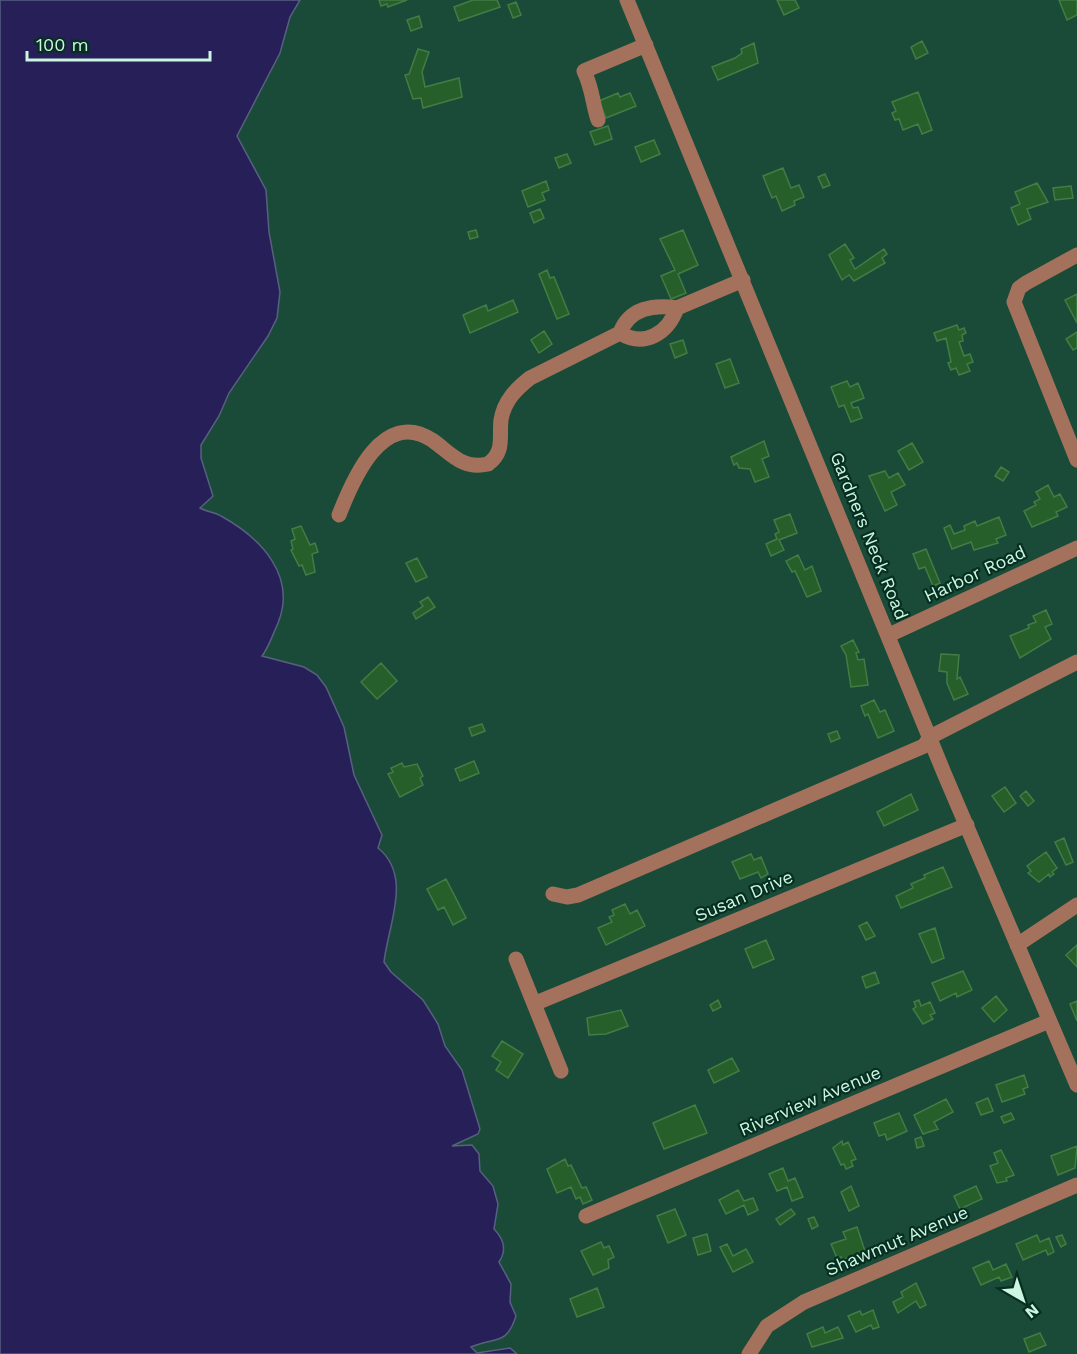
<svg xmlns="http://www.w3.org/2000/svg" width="1077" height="1354" font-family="'Work Sans',sans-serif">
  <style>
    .water { fill: #271f58; stroke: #586081; stroke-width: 1.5 }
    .building { fill: #265f2a; stroke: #437c45; stroke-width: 1.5 }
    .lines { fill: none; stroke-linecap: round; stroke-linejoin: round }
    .minor { stroke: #a4725c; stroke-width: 15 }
    .labels { text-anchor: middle; stroke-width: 4.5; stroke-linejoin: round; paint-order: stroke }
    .street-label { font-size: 18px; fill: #ccf6e2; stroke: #072f21 }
  </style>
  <rect width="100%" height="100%" fill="#1a4b38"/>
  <path class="water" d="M0,0h300l-10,17 -10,36 -43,83 29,54 3,42 11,60 -3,26 -9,18 -39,57 -10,23 -18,29v13l12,38 -13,12c7,4 15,4 21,8 40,22 76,60 57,107 -5,11 -9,24 -16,33l42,11 13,8 9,12 18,40 10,48 28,60 -4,13c35,28 10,77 6,114l7,10 32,28 15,24 7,22 17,24 18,59 -2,5 -26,12 20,-1 7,9 1,17 13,15 5,18 -4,25c10,10 13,21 5,33l12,22 -1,18 6,14c-10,31 -21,20 -45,31l6,6 33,-5 7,6h-517z"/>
  <path class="building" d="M379,0h28l-19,7 -1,-3 -6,2z
    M473,0h24l3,7 -41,14 -5,-14z
    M777,0h18l4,8 -15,7z
    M1059,0h18v15l-10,5z
    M516,2l5,13 -8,3 -5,-13z
    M419,16l3,11 -11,4 -4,-11z
    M922,41l6,12 -12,6 -5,-12z
    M754,43l4,20 -40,17 -6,-13 23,-9 7,-5 -1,-4z
    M418,49l11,3 -7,20 3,15 34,-9 3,19 -39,11 -2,-10 -8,1 -8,-24 4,-1z
    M918,92l14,38 -10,4 -4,-10 -15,6 -4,-11 -4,1 -3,-7 4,-2 -4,-9z
    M618,93l2,4 10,-4 6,13 -30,12 -7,-17z
    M608,126l4,13 -17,6 -5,-13z
    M654,140l6,14 -19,8 -6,-15z
    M567,154l4,9 -12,5 -4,-10z
    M783,168l8,20 8,-3 5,12 -10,4 1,4 -13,6 -6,-15 -4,2 -9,-22z
    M825,174l5,11 -7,3 -5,-11z
    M546,181l3,9 -7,3 3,7 -17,7 -6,-16z
    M1037,183l11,19 -21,7 4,10 -13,6 -7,-17 9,-4 -5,-12z
    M1071,186l2,12 -18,2 -2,-12z
    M540,209l4,9 -10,5 -4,-10z
    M476,230l2,7 -8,2 -2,-7z
    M683,230l15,35 -20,9 8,19 -15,6 -10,-23 14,-6 -15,-31z
    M845,244l9,14 -4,2 5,9 29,-20 3,5 -5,4 3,5 -31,18 -5,-6 -7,5 -13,-25z
    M547,270l3,8 4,-1 15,37 -12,5 -18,-45z
    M1077,294v29l-12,-23z
    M513,300l5,12 -48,21 -7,-18 23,-10 2,6z
    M957,325l2,5 5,-2 2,5 -4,2 1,6 -4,1 5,14 6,-2 3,8 -6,2 3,7 -11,4 -3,-7 -5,2 -3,-7 3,-1 -5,-24 -9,3 -3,-8z
    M544,331l8,13 -13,9 -8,-13z
    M1077,332v16l-4,2 -7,-11z
    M683,340l4,13 -12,5 -5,-14z
    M730,359l9,24 -14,5 -9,-24z
    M847,381l3,6 8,-4 6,15 -13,5 2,5 5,-1 4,11 -11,4 -7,-17 -5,2 -8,-20z
    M764,441l5,15 -7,3 7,18 -14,5 -5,-13 -11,-1 -2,-5 -3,2 -3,-8z
    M912,443l11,19 -14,8 -11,-19z
    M1001,467l8,5 -6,9 -8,-5z
    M885,471l4,7 9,-5 7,12 -14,7 6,13 -12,6 -16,-35z
    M1048,485l6,12 6,-3 7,13 -11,5 2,4 -26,11 -8,-16 12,-6 -2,-3 6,-3 -4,-7z
    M790,514l7,19 -18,7 5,10 -13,6 -5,-12 11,-5 -2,-5 4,-2 -5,-12z
    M999,517l7,18 -10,4 2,4 -24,7 -3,-8 -19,7 -8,-21 6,-3 4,9 11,-4 -1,-4 11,-5 2,5z
    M301,526l9,19 5,-2 3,9 -6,2 3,18 -9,3 -4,-10 -3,1 -8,-16 2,-1 -2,-8 4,-2 -3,-10z
    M926,549l14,34 -7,3 -8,-19 -6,2 -6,-15z
    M798,555l7,15 7,-4 9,25 -14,6 -12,-26 -3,1 -6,-11z
    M417,558l10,19 -11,5 -10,-19z
    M428,597l7,10 -19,12 -3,-6 10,-7 -3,-4z
    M1046,610l6,14 -7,3 6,12 -31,19 -10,-22 19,-8 -1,-3 8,-3 -3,-6z
    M853,640l6,12 -3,1 2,7 6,-1 4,26 -17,2 -5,-32 -5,-9z
    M941,654l18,1 -2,24 3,-2 8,17 -14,6 -7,-17v-11l-8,-1z
    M381,663l16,18 -20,18 -16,-17z
    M874,700l6,12 5,-2 9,21 -16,7 -10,-24 -3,2 -4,-10z
    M482,724l3,7 -13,5 -3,-8z
    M837,731l3,7 -9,4 -3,-8z
    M474,761l5,12 -19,8 -5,-12z
    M402,763l2,4 13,-3 6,12 -3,2 3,7 -23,12 -12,-23 5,-2 -2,-4z
    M1005,787l11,16 -12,9 -12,-16z
    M1026,791l8,10 -6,5 -8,-10z
    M911,794l7,16 -34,16 -7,-14z
    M1064,838l9,24 -7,3 -11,-23z
    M1046,852l11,16 -5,4 2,2 -4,3 -1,-3 -10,8 -11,-9 3,-2 -4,-5z
    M751,854l3,6 7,-3 7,17 -7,4 -3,-6 -18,7 -8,-17z
    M943,867l9,20 -51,21 -5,-12 17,-8 -2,-4 14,-6 -1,-3z
    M446,879l20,39 -13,7 -9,-18 -6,3 -11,-21z
    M625,904l5,10 7,-4 8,16 -39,19 -8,-17 14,-6 -3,-5 5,-2 -2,-5z
    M867,922l8,14 -9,4 -7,-14z
    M935,928l9,30 -12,5 -13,-29z
    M766,940l8,19 -21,9 -8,-19z
    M1077,945v22l-11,-12z
    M963,971l9,19 -15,7 -1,-4 -16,8 -8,-18z
    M875,972l4,11 -13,5 -4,-11z
    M996,996l11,14 -13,12 -12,-14z
    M718,1000l3,7 -8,4 -3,-6z
    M919,1000l2,6 9,-4 5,11 -5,2 3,4 -10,5 -10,-15 3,-2 -2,-5z
    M1077,1001v20l-7,-17z
    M621,1010l7,16 -22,8 -17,1 -2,-17z
    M502,1041l21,13 -15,24 -12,-8 5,-8 -9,-6z
    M732,1058l7,13 -25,12 -6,-13z
    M1024,1075l4,12 -5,2 2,5 -23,8 -6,-17z
    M988,1098l5,13 -12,4 -5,-12z
    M946,1099l7,13 -19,10 4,7 -15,5 -9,-19z
    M695,1105l12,28 -43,16 -11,-26z
    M899,1113l8,18 -20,9 -2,-6 -6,2 -5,-13z
    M1011,1113l3,6 -10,4 -3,-6z
    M921,1137l3,9 -7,2 -2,-9z
    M842,1141l1,4 5,-3 8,17 -5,2 2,5 -7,3 -2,-5 -3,1 -8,-17z
    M1077,1146l-2,22 -17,7 -7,-19z
    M1001,1150l13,25 -8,3 1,3 -10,2 -7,-17 8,-3 -4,-10z
    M565,1159l3,7 3,-1 11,23 4,-1 6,13 -9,4 -3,-7 -4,2 -5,-12 -14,6 -10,-24z
    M783,1168l5,13 7,-3 8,19 -11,4 -5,-14 -10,4 -8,-17z
    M851,1186l8,20 -10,5 -8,-19z
    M976,1186l6,13 -22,10 -6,-13z
    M738,1190l6,11 9,-3 5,12 -10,5 -4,-10 -18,9 -7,-14z
    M675,1209l11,26 -18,8 -11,-27z
    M791,1209l4,5 -15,11 -4,-6z
    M814,1217l4,9 -6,3 -4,-10z
    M857,1227l8,24 -23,9 -1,-3 -4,1 -6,-14 15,-5 -3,-7z
    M707,1234l4,17 -13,4 -5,-17z
    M1037,1235l3,7 9,-4 5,14 -6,3 -2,-5 -23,10 -7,-16z
    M1062,1235l4,9 -5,3 -5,-10z
    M601,1242l3,6 5,-2 5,11 -6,3 1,8 -16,7 -12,-24z
    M727,1244l6,12 13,-7 7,13 -20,10 -13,-25z
    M989,1261l4,9 13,-6 6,13 -11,4 -2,-4 -18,8 -8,-17z
    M916,1283l10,22 -6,3 -4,-7 -18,12 -5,-11 10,-5 -2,-5z
    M597,1288l7,19 -27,10 -7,-18z
    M873,1310l6,17 -6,2 -2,-4 -15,7 -8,-16 12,-5 2,4z
    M823,1327l2,6 13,-6 5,11 -31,9 -5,-13z
    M1040,1333l6,12 -17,7 -5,-13z"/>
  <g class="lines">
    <path class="minor" d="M627,0l317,773 133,312
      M598,120c-6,-18 -5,-30 -14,-49l62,-26
      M1077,255l-51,28 -7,5 -5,14 63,158
      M677,308l66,-28
      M339,515c14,-36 44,-107 93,-75 20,14 30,30 56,24 17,-12 11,-27 13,-44 3,-19 15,-31 29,-42l90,-45c9,-25 34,-29 57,-25 -9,25 -32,40 -57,25
      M889,635l188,-87
      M553,894l14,3 11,-2 346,-149 6,-9 147,-75
      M1017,945l60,-40
      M516,959l45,112
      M536,1003l431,-178
      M586,1216l463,-195
      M749,1354l18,-28 37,-24 273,-117"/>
  </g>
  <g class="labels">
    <g class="street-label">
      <text transform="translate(869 536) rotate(68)" y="6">Gardners Neck Road</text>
      <text transform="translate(975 574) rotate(-25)" y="6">Harbor Road</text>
      <text transform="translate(744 896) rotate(-23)" y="6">Susan Drive</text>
      <text transform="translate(810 1101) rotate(-23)" y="6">Riverview Avenue</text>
      <text transform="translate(897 1241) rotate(-23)" y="6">Shawmut Avenue</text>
    </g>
  </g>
  <g transform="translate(1023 1300) rotate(141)" stroke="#072f21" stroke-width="4.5" paint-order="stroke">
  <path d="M0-4.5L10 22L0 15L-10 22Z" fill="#ccf6e2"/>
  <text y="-9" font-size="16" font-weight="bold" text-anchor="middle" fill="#ccf6e2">N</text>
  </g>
  <path d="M27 51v9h183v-9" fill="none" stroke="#ccf6e2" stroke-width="3"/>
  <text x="36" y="51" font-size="18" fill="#ccf6e2" stroke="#072f21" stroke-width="4.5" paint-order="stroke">100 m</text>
</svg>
